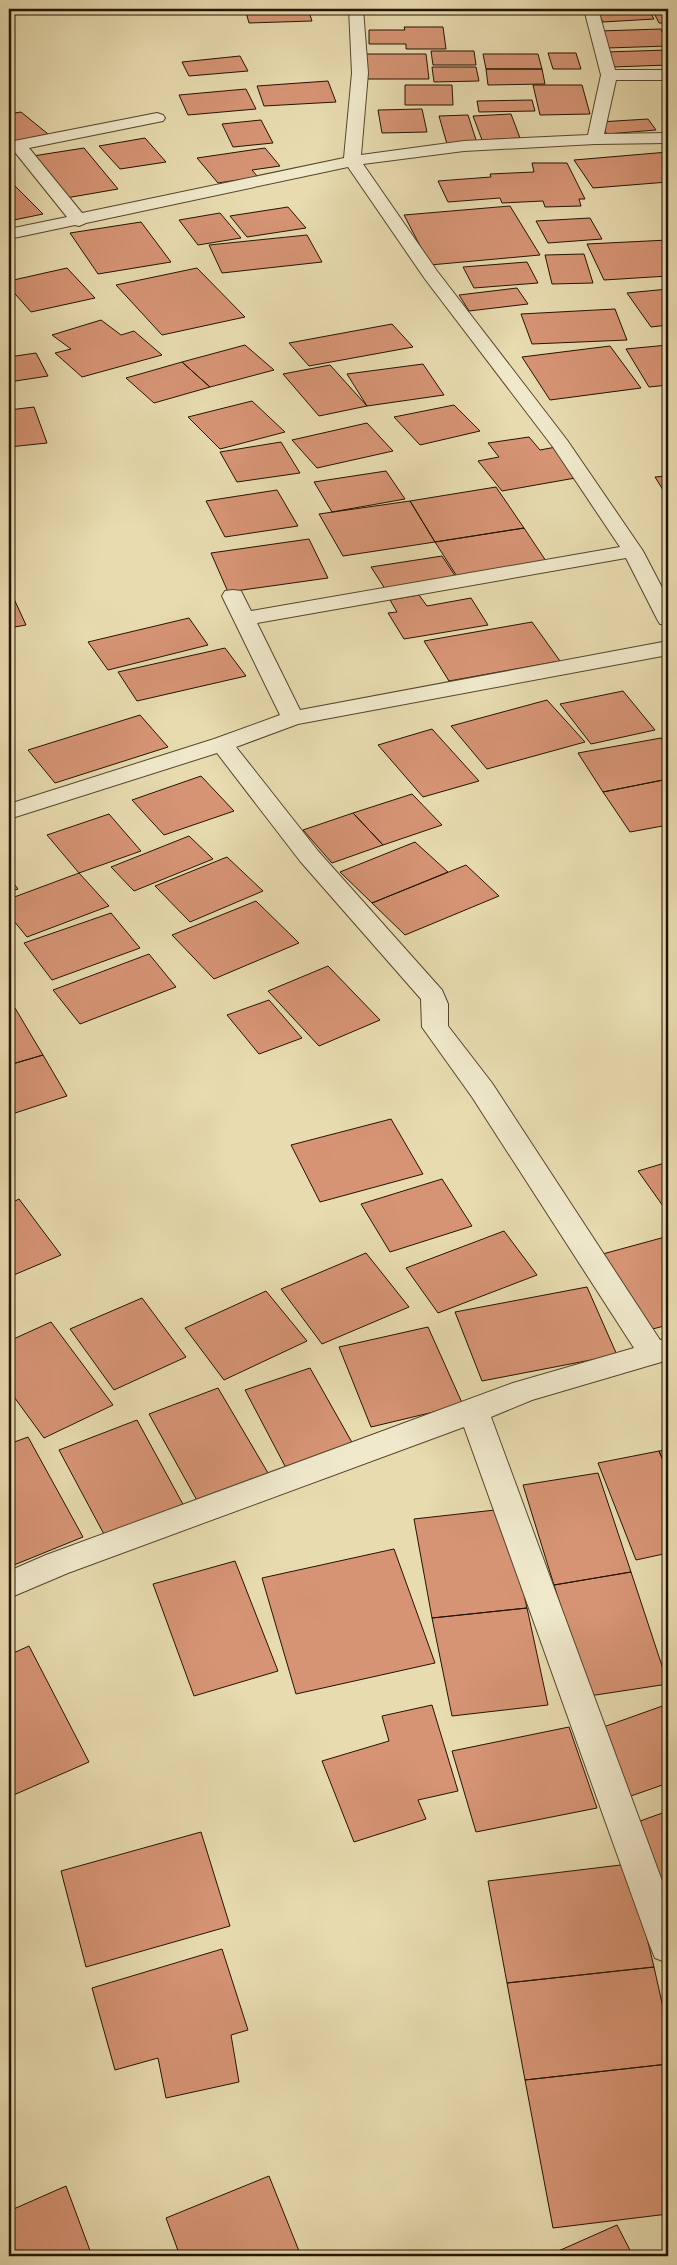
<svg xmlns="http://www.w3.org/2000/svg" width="677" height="2265" font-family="Alegreya,serif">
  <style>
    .building { fill: #d69474; stroke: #241301 }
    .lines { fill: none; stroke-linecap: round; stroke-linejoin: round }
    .minor-casing { stroke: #55452c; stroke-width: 2 }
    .minor { fill: #efe8cb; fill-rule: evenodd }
  </style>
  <rect width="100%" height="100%" fill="#e7dbaf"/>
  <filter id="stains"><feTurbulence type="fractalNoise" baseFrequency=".004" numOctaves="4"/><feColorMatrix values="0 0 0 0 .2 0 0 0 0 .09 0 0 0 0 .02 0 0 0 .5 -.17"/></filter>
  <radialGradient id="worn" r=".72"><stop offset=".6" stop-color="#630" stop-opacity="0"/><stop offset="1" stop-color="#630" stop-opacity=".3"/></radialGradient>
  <path class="building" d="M245,9h63l4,12 -63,2z
    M596,9h52l6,10 -51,3z
    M652,9h16v14h-9z
    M404,27h39l3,22h-40v-5h-37v-14h36z
    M661,29l7,17 -61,2 -8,-17z
    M668,50v15l-56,2 -6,-15z
    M431,51h43l2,14h-43z
    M548,53h28l5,16h-28z
    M365,54h61l3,25h-62z
    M483,54h55l4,15h-56z
    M240,56l8,15 -59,5 -7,-14z
    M432,67h44l3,14 -45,1z
    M486,69h56l3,15 -57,1z
    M328,81l8,21 -72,4 -7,-20z
    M405,85h47l1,20h-48z
    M533,85h49l8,29 -50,1z
    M246,89l10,20 -68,6 -9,-20z
    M532,100l3,11 -56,1 -2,-11z
    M422,109l5,23 -45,1 -4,-23z
    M21,112l27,22 -39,9v-29z
    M511,114l9,24 -38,2 -9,-24z
    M468,115l9,28 -30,1 -8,-28z
    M648,119l8,11 -49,4 -8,-12z
    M261,120l12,23 -40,4 -11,-23z
    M145,138l21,24 -46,7 -21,-23z
    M84,148l34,41 -52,9 -33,-42z
    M265,148l15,18 -28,4 6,7 -40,6 -21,-25z
    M668,152v30l-75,6 -19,-28z
    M532,163h35l18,36h-6l2,7 -36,1 -2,-6 -41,2 -2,-5 -52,4 -10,-21 53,-4 -1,-3 44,-2z
    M12,183l31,31 -34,7v-37z
    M510,206l30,49 -110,10 -26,-50z
    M288,207l18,21 -59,9 -17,-21z
    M220,213l21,25 -43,7 -19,-25z
    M590,218l12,21 -54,4 -12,-22z
    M141,222l30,40 -73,12 -28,-41z
    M307,235l15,27 -100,11 -13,-28z
    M668,240v36l-64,4 -17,-36z
    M584,254l9,29 -41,1 -7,-29z
    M527,262l11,21 -64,5 -11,-21z
    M67,268l28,30 -64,14 -22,-25v-6z
    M197,268l48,49 -83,18 -46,-50z
    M517,288l11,16 -59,7 -10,-16z
    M668,289v36l-17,2 -24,-34z
    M615,309l12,31 -95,4 -11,-30z
    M101,320l20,15 13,-4 28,24 -80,22 -27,-24 16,-4 -19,-14z
    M392,324l21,23 -104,19 -20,-23z
    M245,345l29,25 -64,17 -28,-25z
    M668,345v40l-19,2 -23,-38z
    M610,346l31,42 -91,12 -28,-43z
    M36,353l12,23 -39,6v-25z
    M182,362l28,25 -56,16 -28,-25z
    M423,364l21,31 -77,11 -20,-32z
    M330,365l37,41 -48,10 -36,-42z
    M252,401l33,31 -65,17 -32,-32z
    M454,405l26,26 -60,14 -26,-28z
    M34,407l13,36 -38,4v-37z
    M367,423l26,28 -76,17 -25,-28z
    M529,437l11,13 16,-3 25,30 -79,14 -24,-30 21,-4 -11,-14z
    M281,442l19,31 -63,9 -17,-30z
    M386,471l19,28 -73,13 -18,-30z
    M668,476v22l-13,-21z
    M496,487l28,41 -89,14 -25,-41z
    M277,490l21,36 -73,11 -19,-36z
    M410,501l25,41 -92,14 -24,-42z
    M524,528l24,36 -90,14 -23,-36z
    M309,539l19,39 -100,14 -17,-39z
    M442,556l16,24 -71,12 -16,-25z
    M9,588l17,37 -17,3z
    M419,595l8,11 44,-8 17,27 -84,14 -16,-26 9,-1 -7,-12z
    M189,618l19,27 -100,25 -20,-28z
    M532,622l28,39 -111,20 -25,-40z
    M225,648l21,28 -109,25 -19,-29z
    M623,691l32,39 -64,14 -31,-40z
    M547,700l38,42 -98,27 -36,-43z
    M140,715l28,32 -113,36 -27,-33z
    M432,729l47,52 -56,16 -45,-52z
    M661,738l7,10v31l-65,13 -25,-39z
    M201,776l33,35 -70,24 -32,-35z
    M668,779v46l-38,7 -27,-40z
    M412,794l30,31 -59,20 -30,-32z
    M353,813l30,32 -51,18 -29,-33z
    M109,814l32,37 -62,22 -32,-38z
    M189,836l24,23 -79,32 -23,-24z
    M415,842l33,30 -76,31 -32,-31z
    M227,857l36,34 -73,31 -35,-36z
    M466,865l33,31 -94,39 -33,-32z
    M79,873l30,33 -82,31 -18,-22v-16z
    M9,877l9,12 -9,3z
    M256,901l43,42 -85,36 -42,-44z
    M111,913l29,35 -88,32 -28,-37z
    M149,954l27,33 -96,37 -27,-34z
    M328,966l52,54 -61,26 -51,-55z
    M269,1000l33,38 -43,16 -32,-39z
    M15,1008l28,47 -34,10v-55z
    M43,1055l24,41 -58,19v-50z
    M391,1119l32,55 -103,28 -29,-57z
    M668,1162v51l-30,-42z
    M442,1179l30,47 -82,26 -29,-48z
    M19,1199l42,56 -52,22v-73z
    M504,1231l33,44 -99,38 -32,-45z
    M665,1237l3,6v82l-23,6 -46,-76z
    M366,1253l43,54 -87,37 -41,-55z
    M587,1287l30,68 -135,26 -27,-69z
    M266,1291l41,50 -83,39 -39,-52z
    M142,1298l44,59 -72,33 -44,-61z
    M51,1322l62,83 -69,33 -35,-48v-49z
    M428,1327l35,78 -92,22 -32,-80z
    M310,1368l44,78 -68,22 -41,-78z
    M218,1388l53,90 -72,26 -50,-90z
    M137,1420l48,88 -79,30 -47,-88z
    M28,1437l55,100 -74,30v-123z
    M668,1450v22l-9,-21z
    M659,1451l9,21v81l-32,7 -38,-97z
    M598,1473l33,99 -77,13 -31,-100z
    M504,1509l23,99 -95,10 -18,-99z
    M394,1549l41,114 -139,31 -34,-116z
    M235,1561l43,110 -84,25 -41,-112z
    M631,1572l37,112 -79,12 -35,-111z
    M527,1608l21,97 -96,11 -20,-98z
    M29,1646l60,116 -80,35v-142z
    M668,1704v79l-37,13 -36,-66z
    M432,1705l26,86 -40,9 8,19 -72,23 -32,-81 67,-20 -7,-25z
    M569,1727l28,81 -121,24 -24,-81z
    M668,1811v91l-1,1 -41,-77z
    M201,1832l29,94 -144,41 -25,-96z
    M629,1864l25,103 -147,16 -19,-102z
    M222,1949l26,81 -17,5 8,47 -73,16 -8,-40 -43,12 -23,-82z
    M654,1967l14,63v34l-143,16 -18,-97z
    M668,2064v150l-115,14 -28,-148z
    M269,2176l32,80h-121l-14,-38z
    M66,2186l26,70h-83v-45z
    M617,2225l16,31h-86z"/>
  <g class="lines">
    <defs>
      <path id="minor" d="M349,9h14l5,64 -7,82 103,-14 124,-6 13,-60 -17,-66h14l17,61h53v10h-52l-12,54 64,-1v10l-73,1 -131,7 -101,13 74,107 130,169 76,111 25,48v26l-8,-1 -3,-5 -31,-61 -369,65 43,87 368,-69v14l-370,69 -62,23 82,104 124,139 6,14v22l44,57 168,257 8,-2v22l-136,40 -41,17 177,480v66l-13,-5 -5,-12 -186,-519 -396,146 -59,25v-27l37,-16 467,-172 121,-35 -162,-251 -50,-70 -1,-28 -121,-138 -83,-108 -208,66v-15l205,-65 66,-24 -58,-119 3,-5 8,-1 8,1 10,20 369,-64 -67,-100 -128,-168 -77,-112 -262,56 -7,3 -4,-1 -66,14v-10l58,-12 -53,-66 -5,1v-10l148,-29 6,2 2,3 -2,3 -134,27 53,65 262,-55 8,-85z"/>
    </defs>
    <use href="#minor" class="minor-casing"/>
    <use href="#minor" class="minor"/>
  </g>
  <rect width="677" height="2265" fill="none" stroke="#e7dbaf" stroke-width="30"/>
  <rect x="10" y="10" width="657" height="2245" fill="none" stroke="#241301" stroke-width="2.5"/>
  <rect x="15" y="15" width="647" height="2235" fill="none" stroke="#241301"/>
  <rect width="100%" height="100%" filter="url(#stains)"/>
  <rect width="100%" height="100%" fill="url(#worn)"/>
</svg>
